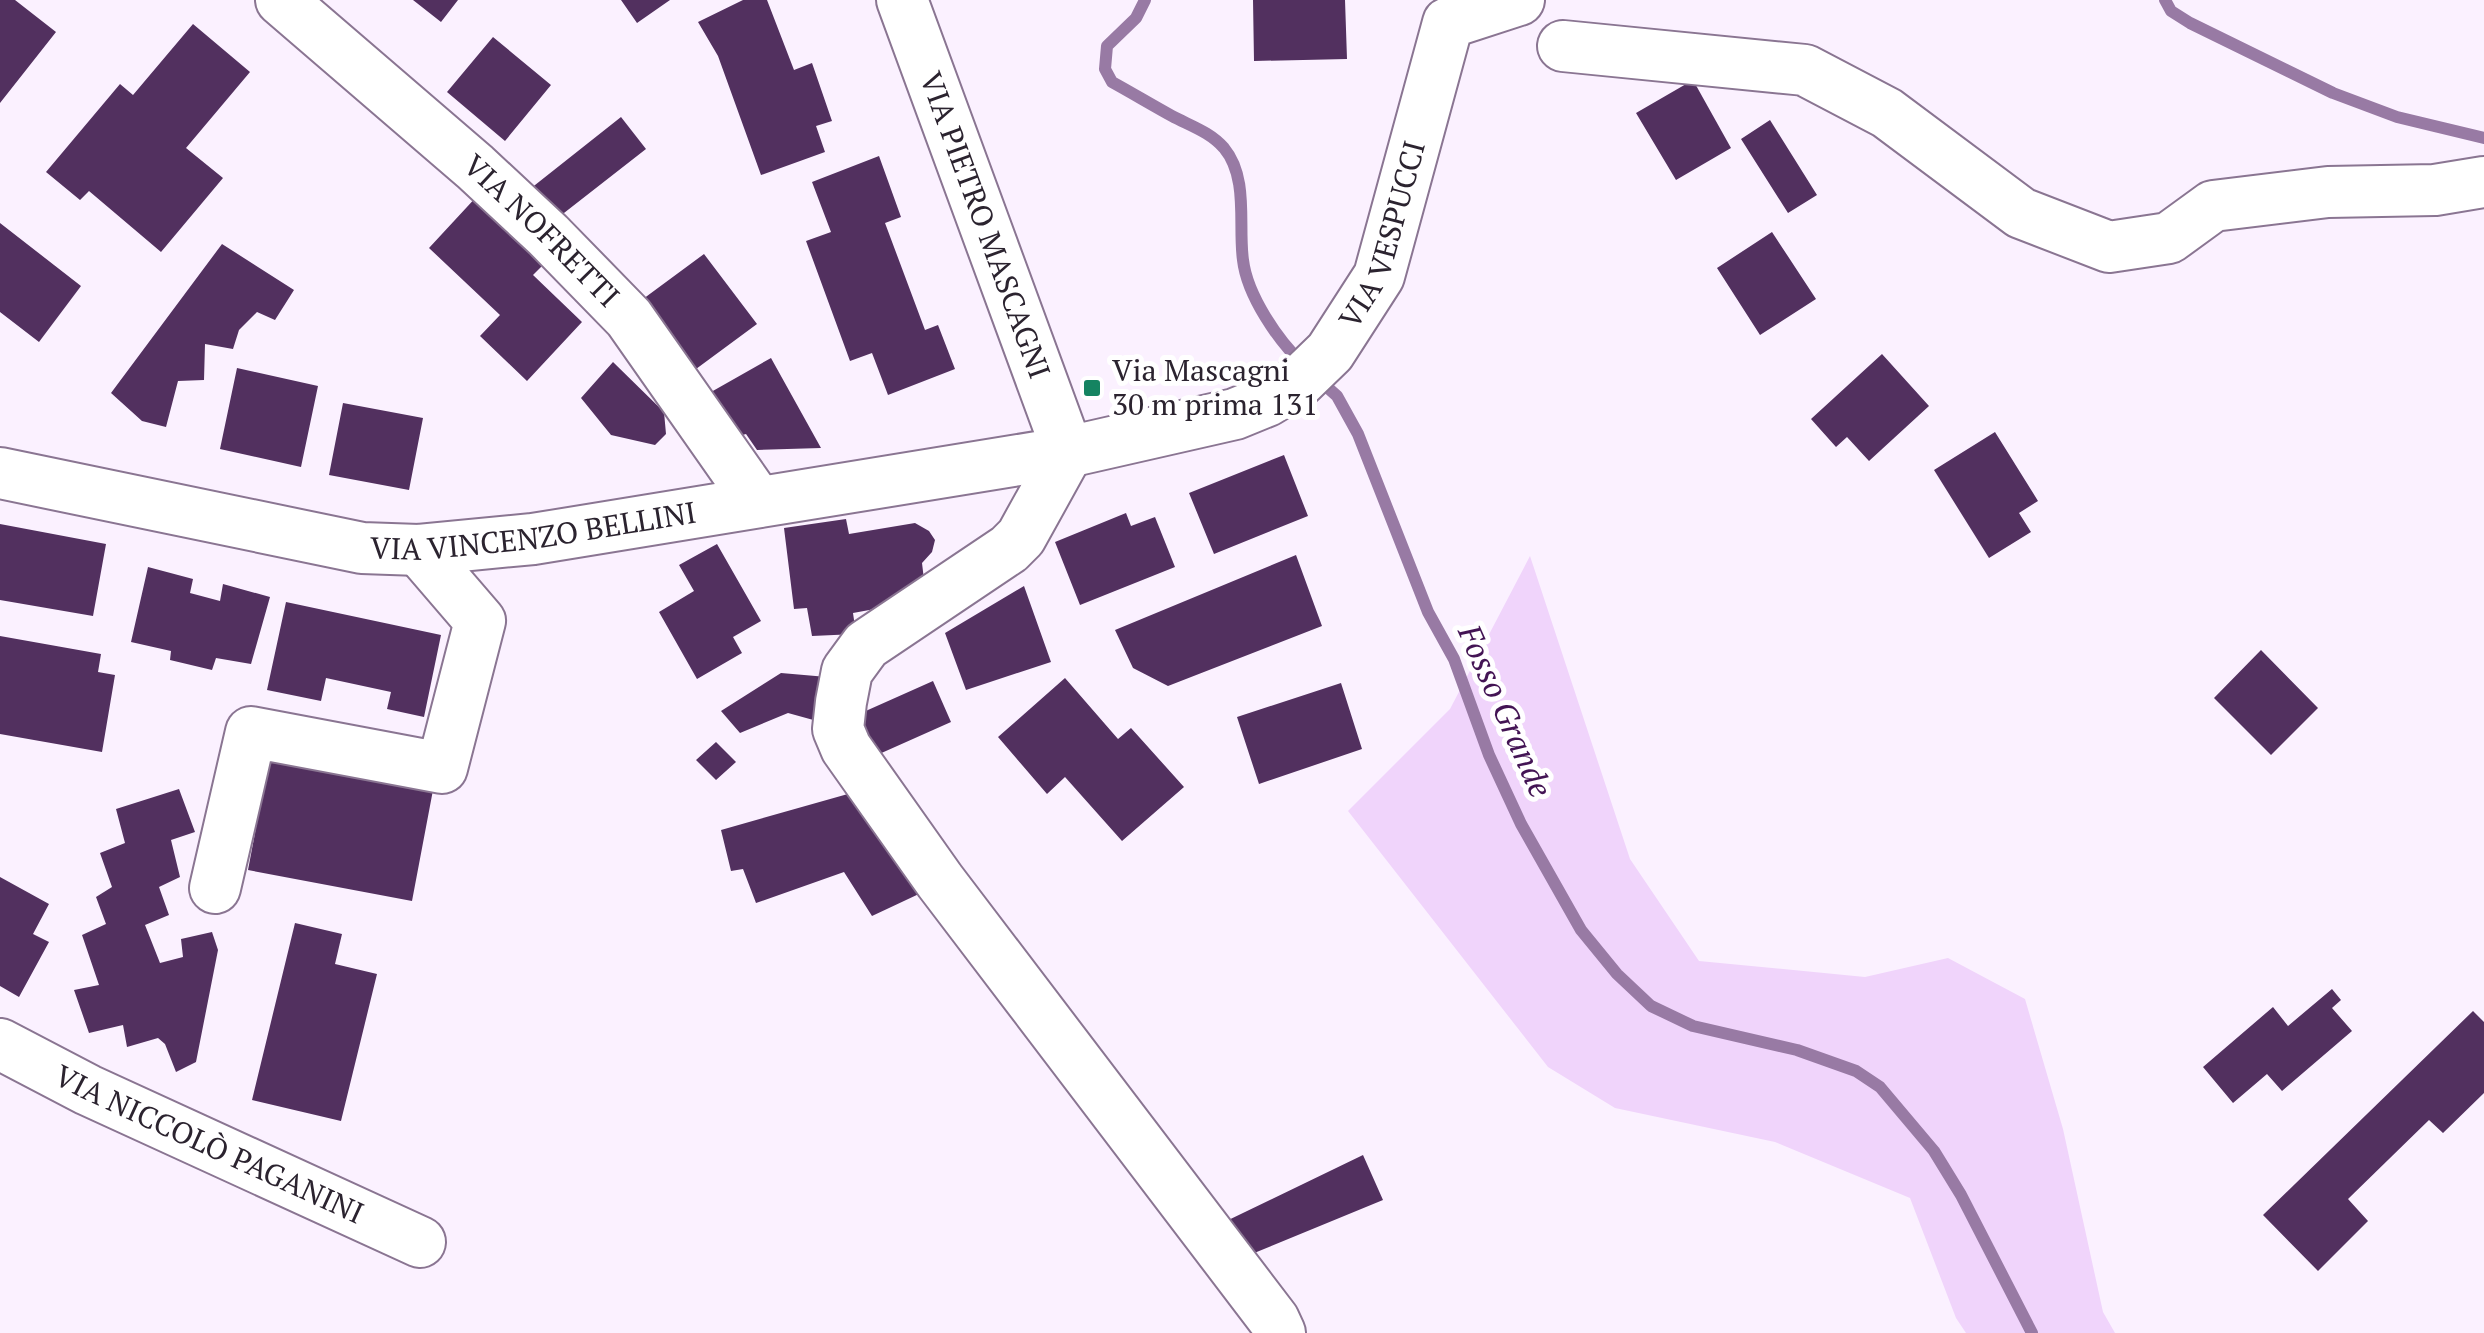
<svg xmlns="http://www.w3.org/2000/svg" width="2484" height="1333" font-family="'PT Serif',serif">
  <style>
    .green { fill: #f0d4fb }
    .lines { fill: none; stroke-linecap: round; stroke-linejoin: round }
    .stream { stroke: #987aa4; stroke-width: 12 }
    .building { fill: #52305f }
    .minor-casing { stroke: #8a7592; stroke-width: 54 }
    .minor { stroke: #fff; stroke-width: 50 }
    .poi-dot { fill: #158461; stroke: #fff; stroke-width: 4 }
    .labels { text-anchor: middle; stroke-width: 10; stroke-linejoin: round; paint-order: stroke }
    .street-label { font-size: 30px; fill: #2b232f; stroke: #fff }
    .poi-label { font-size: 30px; fill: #2b232f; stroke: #fff; text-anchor: start }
    .water-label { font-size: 32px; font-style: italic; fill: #431454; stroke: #fff }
  </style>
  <rect width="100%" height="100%" fill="#fbf1ff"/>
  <path class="green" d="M1530,556l100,303 69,102 166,16 83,-19 77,41 38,130 40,183 12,21h-149l-10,-15 -46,-120 -135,-56 -160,-34 -67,-41 -200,-256 102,-102z"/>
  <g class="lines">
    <path class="stream" d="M1145,0l-9,18 -29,28 -2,23 7,13c20,11 40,23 60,34 19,10 38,16 52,32 25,30 14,78 19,112 4,35 35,81 61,105
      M2165,0l6,11 19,12 143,70 64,24 87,21
      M1318,379l19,17 21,38 70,178 26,47 35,96 32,69 60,106 36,44 34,32 42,20 104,24 59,21 24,16 54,64 27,44 71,138"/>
  </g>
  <path class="building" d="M0,0h15l41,32 -56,71z
    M413,0h45l-17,22z
    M621,0h49l-33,23z
    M743,0h24l27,70 18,-7 20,58 -16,5 9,26 -64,23 -43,-119 -20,-34z
    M1253,0h92l2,59 -93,2z
    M193,24l57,48 -64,76 37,30 -62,74 -72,-61 -9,9 -34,-28 74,-88 13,11z
    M493,37l58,48 -46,56 -58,-49z
    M1693,80l38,68 -55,32 -40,-67z
    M621,117l25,32 -91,71 -25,-31z
    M1770,120l47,75 -29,18 -47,-74z
    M879,156l22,61 -16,6 40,107 13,-5 17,44 -67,26 -16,-42 -22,8 -44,-120 25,-9 -19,-50z
    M479,194l70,65 -16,16 49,47 -55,59 -47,-45 20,-21 -71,-67z
    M0,223l81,63 -42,56 -39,-30z
    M1772,232l44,67 -56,36 -43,-67z
    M222,244l72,46 -19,30 -18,-8 -18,18 -6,19 -28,-5 -1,36 -26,1 -12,46 -24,-6 -31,-28z
    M704,254l53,70 -61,45 -53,-70z
    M1882,354l47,52 -60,55 -22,-24 -11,10 -25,-28z
    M771,358l50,90 -64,2 -11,-16 -18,5 -24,-43z
    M613,362l51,50 2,22 -11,11 -44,-10 -30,-37z
    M237,368l81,18 -17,81 -81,-18z
    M343,403l80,15 -14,72 -80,-15z
    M1995,432l43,69 -19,12 12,19 -42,26 -55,-88z
    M1284,455l24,61 -94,38 -25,-61z
    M1126,513l5,13 24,-9 20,50 -95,38 -25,-63z
    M846,519l3,15 66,-11 14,8 6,9 -3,12 -10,11 3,25 -23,3v13l-49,9 3,21 -44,2 -5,-28 -13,1 -10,-81z
    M0,524l106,20 -13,72 -93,-16z
    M717,544l44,77 -28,16 9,16 -45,26 -38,-67 35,-21 -15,-26z
    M1296,555l26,71 -154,60 -35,-18 -18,-38z
    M148,567l45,12 -3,14 30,8 3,-17 47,13 -19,67 -35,-6 -4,12 -42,-10 1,-9 -40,-9z
    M1024,586l27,76 -85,28 -21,-57z
    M286,602l155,33 -17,82 -37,-8 4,-17 -65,-14 -5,23 -54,-11z
    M0,636l101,18 -3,18 17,3 -13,77 -102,-18z
    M2261,650l57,58 -47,47 -57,-57z
    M781,673l46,4 -10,44 -29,-8 -48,20 -19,-22z
    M1065,678l53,61 13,-11 53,59 -62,54 -57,-64 -18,17 -49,-57z
    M933,681l18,41 -83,37 -18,-41z
    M1341,683l21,66 -103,35 -22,-67z
    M716,742l20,20 -20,18 -20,-20z
    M269,759l164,31 -21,111 -164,-31z
    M179,789l16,43 -24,8 9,37 -21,10 10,28 -24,10 15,38 23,-6 -2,-18 31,-7 6,18 -22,112 -20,10 -11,-28 -7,-6 -31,9 -4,-22 -34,8 -15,-43 25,-5 -17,-50 24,-11 -10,-27 16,-10 -12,-34 25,-10 -9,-34z
    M862,790l59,103 -49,23 -28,-44 -88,31 -13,-34 -12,2 -10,-41z
    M0,877l49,27 -16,30 16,8 -30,55 -19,-11z
    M295,923l47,11 -7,30 42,10 -36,147 -89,-21z
    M2332,989l9,11 -9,8 20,23 -70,60 -15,-17 -34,29 -30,-36 70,-60 15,19z
    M2473,1011l11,11v71l-41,40 -14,-13 -81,79 20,22 -50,50 -55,-56z
    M1363,1155l20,45 -141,58 -26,-32z"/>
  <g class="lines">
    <defs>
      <g id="minor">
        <path id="s1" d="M281,0l194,167 73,68 81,83 129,184"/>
        <path id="s2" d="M902,0l166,452"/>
        <path d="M1563,46l242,24 82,43 134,100 88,34 60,-9 44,-32 115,-14 107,-2 49,-8"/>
        <path d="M1068,452l-47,85 -12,12 -143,96 -19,26 -6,31 -3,27 8,19 94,133 334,439 6,13"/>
        <path id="s3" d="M0,473l362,75 57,2 114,-11 535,-87 167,-38 32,-13 33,-20 30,-29 49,-76 69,-253 71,-23"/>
        <path d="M215,888l36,-156 191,36 38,-147 -61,-71"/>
        <path id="s4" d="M0,1044l88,46 332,152"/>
      </g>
    </defs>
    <use href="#minor" class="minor-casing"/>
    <use href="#minor" class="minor"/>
  </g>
  <rect class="poi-dot" x="1082" y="378" width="20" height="20" rx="5"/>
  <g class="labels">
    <g class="street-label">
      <text dy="10" stroke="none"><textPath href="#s2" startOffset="240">VIA PIETRO MASCAGNI</textPath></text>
      <text dy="10" stroke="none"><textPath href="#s1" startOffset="348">VIA NOFRETTI</textPath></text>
      <text dy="10" stroke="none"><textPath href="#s3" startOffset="1500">VIA VESPUCCI</textPath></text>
      <text dy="10" stroke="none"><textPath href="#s3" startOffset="542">VIA VINCENZO BELLINI</textPath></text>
      <text dy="10" stroke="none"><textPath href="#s4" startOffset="232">VIA NICCOLÒ PAGANINI</textPath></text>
    </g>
    <g class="poi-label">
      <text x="1112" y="381">Via Mascagni<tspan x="1112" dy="34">30 m prima 131</tspan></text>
    </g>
    <g class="water-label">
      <text transform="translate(1505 711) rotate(66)" y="11">Fosso Grande</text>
    </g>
  </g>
</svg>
